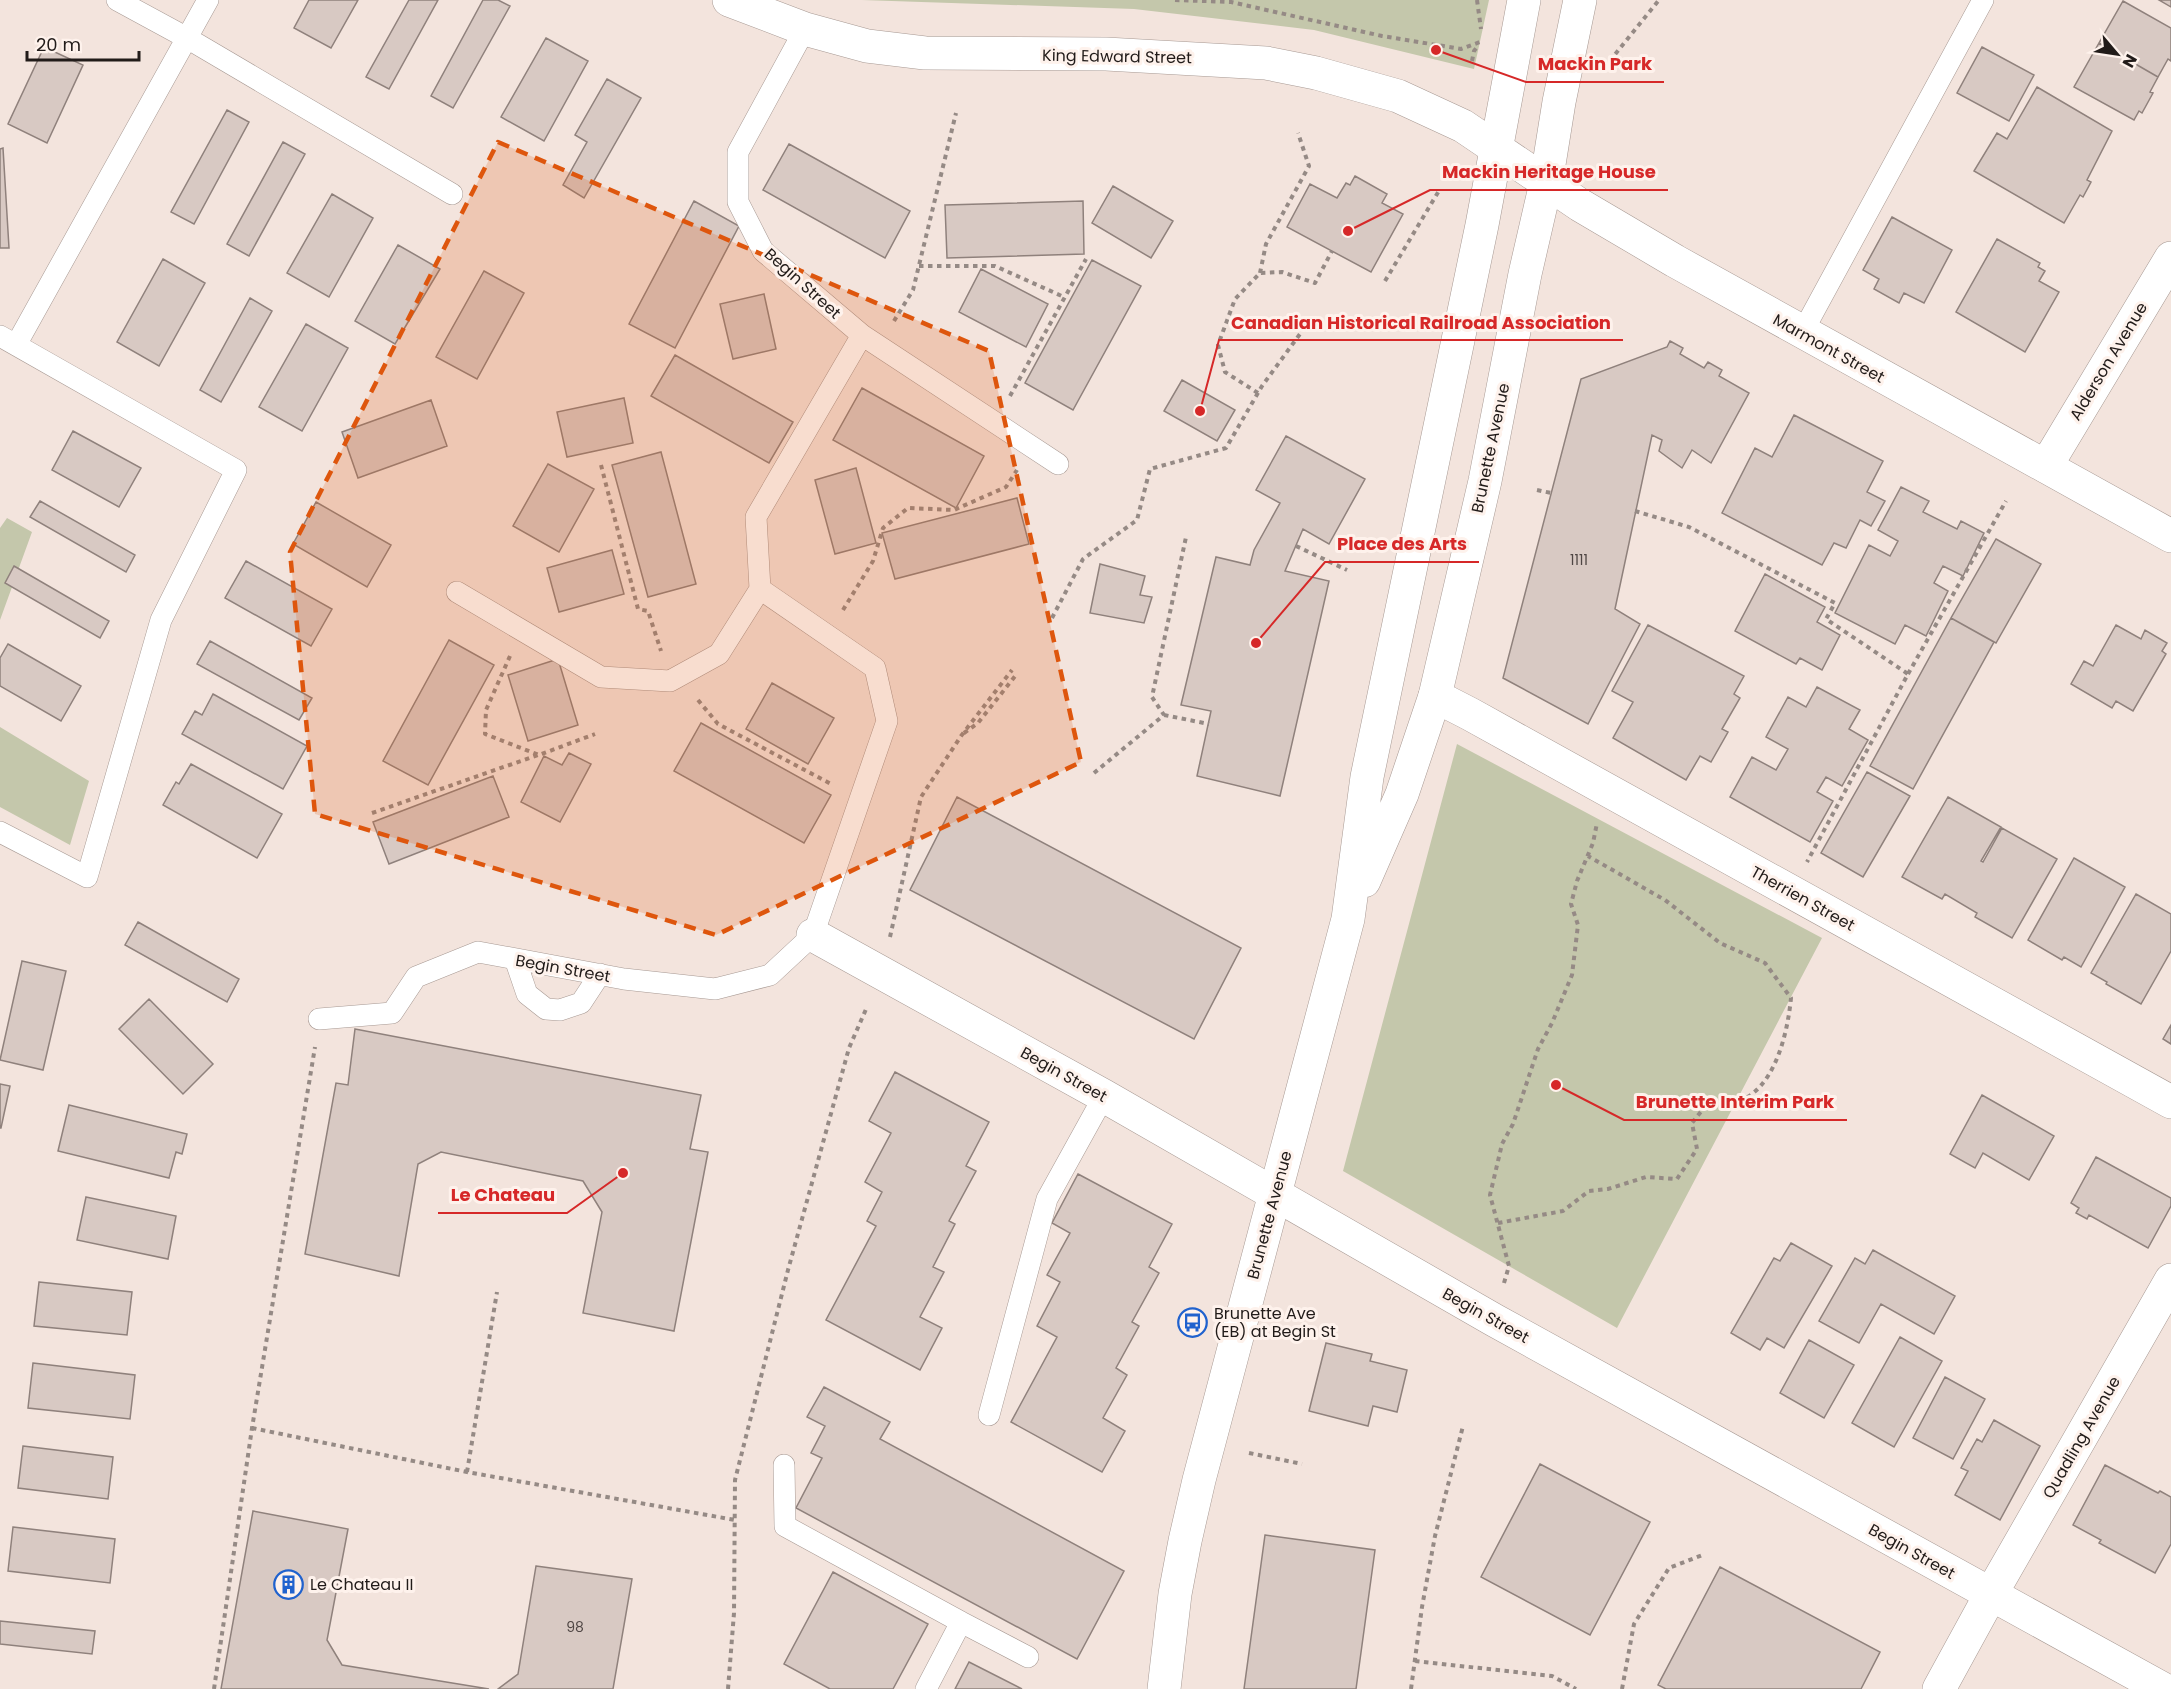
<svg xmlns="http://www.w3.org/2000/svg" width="2171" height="1689" font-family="Poppins,sans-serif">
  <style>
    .green { fill: #c4c7ab }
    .building { fill: #d8c9c3; stroke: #8f817c; stroke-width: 1.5 }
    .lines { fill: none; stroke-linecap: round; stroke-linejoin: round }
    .service-casing { stroke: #a79993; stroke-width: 22 }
    .minor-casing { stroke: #a79993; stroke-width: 34 }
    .tertiary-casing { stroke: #a79993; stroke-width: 34 }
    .secondary-casing { stroke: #a79993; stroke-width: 34 }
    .path { stroke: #958a85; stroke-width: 4; stroke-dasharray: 4.5 4.5; stroke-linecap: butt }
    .service { stroke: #fff; stroke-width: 21 }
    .minor { stroke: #fff; stroke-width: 33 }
    .tertiary { stroke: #fff; stroke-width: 33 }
    .secondary { stroke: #fff; stroke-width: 33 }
    .marked { fill: #de560d; fill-opacity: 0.2; stroke: #de560d; stroke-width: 4.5; stroke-dasharray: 12 8; stroke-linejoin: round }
    .labels { text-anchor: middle; stroke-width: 6; stroke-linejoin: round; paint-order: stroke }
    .number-label { font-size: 14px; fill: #4f4644 }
    .street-label { font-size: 16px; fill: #211b19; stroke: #fef2ec }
    .poi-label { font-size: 16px; fill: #211b19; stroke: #fef2ec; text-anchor: start }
    .leader { fill: none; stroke: #d62828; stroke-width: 2 }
    .callout-dot { fill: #d62828; stroke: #fef2ec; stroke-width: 2 }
    .callout-label { font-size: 18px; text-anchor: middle; font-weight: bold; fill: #d62828; stroke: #fef2ec; stroke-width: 6; stroke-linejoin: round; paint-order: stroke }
  </style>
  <rect width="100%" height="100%" fill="#f3e4dd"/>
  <path class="green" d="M862,0h627l-15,69 -160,-39 -180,-21z
    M7,518l25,14 -32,88v-92z
    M0,727l89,54 -19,64 -70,-38z
    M1457,744l365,194 -205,390 -274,-157z"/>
  <path class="building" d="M309,0h49l-27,48 -37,-20z
    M409,0h29l-49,89 -23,-12z
    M483,0h15l12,6 -57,102 -22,-12z
    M2159,0h12v7z
    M2123,1l48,27v33l-3,-2 -10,18 -59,-34z
    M546,38l42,23 -44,80 -43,-24z
    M2099,43l59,34 -8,15 3,1 -11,20 -3,-2 -5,9 -60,-33z
    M44,47l39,18 -36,78 -39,-19z
    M1982,47l52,28 -25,46 -52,-28z
    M607,79l34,19 -57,100 -21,-13 24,-43 -12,-7z
    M2037,87l75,44 -25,49 4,2 -8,15 -3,-2 -16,28 -90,-52 23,-38 10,6z
    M227,110l22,12 -55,102 -23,-12z
    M283,142l22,12 -56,102 -22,-12z
    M789,144l121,67 -25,47 -122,-68z
    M3,148l6,100h-9v-99z
    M1355,176l32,18 -5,9 21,11 -32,58 -84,-45 23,-43 27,14 9,-15 4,2z
    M1113,186l60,35 -22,37 -59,-35z
    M332,194l41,24 -44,79 -42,-24z
    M694,201l45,25 -64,122 -46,-24z
    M1083,201l1,53 -137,4 -2,-53z
    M1892,217l60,33 -28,53 -20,-10 -5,10 -25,-14 5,-10 -16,-9z
    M1997,239l43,24 -2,4 7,4 -6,10 20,11 -34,60 -69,-40z
    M398,245l42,24 -45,75 -40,-23z
    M163,259l42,24 -46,83 -42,-24z
    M1092,260l49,26 -68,124 -48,-27z
    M981,269l67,35 -22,43 -67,-35z
    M484,271l40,22 -47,86 -41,-22z
    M764,294l12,55 -43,10 -13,-55z
    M250,298l22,13 -51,91 -21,-12z
    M306,324l42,24 -46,83 -43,-24z
    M1670,341l13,7 -3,6 24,14 4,-6 14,8 -3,6 30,17 -38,70 -19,-13 -10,18 -23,-17 3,-11 -10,-5 -37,174 25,15 -52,100 -85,-46 78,-299 86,-32z
    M675,355l118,67 -24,41 -118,-67z
    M1182,380l53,30 -18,31 -53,-30z
    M862,388l122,68 -28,52 -123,-68z
    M624,398l9,45 -66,14 -10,-45z
    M431,400l16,46 -89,32 -16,-46z
    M1794,415l89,46 -16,31 18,9 -14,25 -11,-6 -14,28 -12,-5 -12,22 -100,-52 33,-65 17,9z
    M73,431l68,37 -22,39 -67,-37z
    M1286,436l79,43 -36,65 -26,-15 -18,42 44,10 -49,215 -83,-20 14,-65 -30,-6 35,-148 34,8 4,-15 26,-47 -24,-13z
    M661,452l35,132 -48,13 -36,-132z
    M548,464l46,25 -35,63 -46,-26z
    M856,468l20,75 -41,11 -20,-74z
    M1901,487l28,14 -6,11 34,17 4,-8 23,12 -21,43 -20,-10 -9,17 14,8 -22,45 -21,-11 -10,19 -60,-31 34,-68 21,11 8,-15 -20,-11z
    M1017,498l12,46 -134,35 -13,-46z
    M40,501l95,54 -9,17 -96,-55z
    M316,502l75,43 -24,42 -74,-43z
    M1996,539l45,25 -45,79 -45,-25z
    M612,550l12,44 -65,18 -12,-44z
    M246,561l86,48 -21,37 -86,-48z
    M1100,564l45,12 -5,19 12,2 -8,26 -54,-10z
    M14,566l95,55 -9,17 -95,-55z
    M1765,574l60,33 -8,15 23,13 -18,35 -22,-12 -4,6 -61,-33z
    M1951,618l43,24 -81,147 -43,-23z
    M1648,625l96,51 -10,18 6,4 -18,31 6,3 -17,30 -11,-6 -14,24 -73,-42 20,-36 -21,-11z
    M2116,625l25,14 4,-9 22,13 -5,8 4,3 -33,57 -17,-10 -4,7 -41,-24 13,-23 9,5z
    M449,640l45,25 -66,120 -45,-24z
    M210,641l102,57 -13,22 -102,-56z
    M8,644l73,42 -20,35 -61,-35v-28z
    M558,659l20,66 -50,16 -20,-66z
    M772,683l62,35 -26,46 -62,-35z
    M1817,687l43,23 -11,19 19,11 -26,46 -16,-9 -9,15 16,9 -23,41 -80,-45 22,-40 24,13 12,-21 -22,-12 22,-40 18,10z
    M213,694l94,52 -24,43 -101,-55 13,-23 7,4z
    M701,723l130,72 -27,48 -130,-72z
    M569,753l22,11 -31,58 -39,-20 23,-46 18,9z
    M191,764l91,50 -25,44 -94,-53 13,-23 3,2z
    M1867,772l43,24 -47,81 -42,-24z
    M493,776l16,41 -120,47 -16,-42z
    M957,797l284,151 -47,91 -284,-149z
    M1948,797l53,30 -20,34 2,1 19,-34 55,31 -45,79 -37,-21 2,-4 -32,-19 -3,5 -40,-22z
    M2074,858l51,29 -44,80 -17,-10 -2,3 -34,-20z
    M2136,894l35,20v37l-30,53 -35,-20 1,-2 -16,-9z
    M138,922l101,57 -12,23 -102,-57z
    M22,961l44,10 -23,99 -43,-10z
    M149,999l64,65 -30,30 -64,-65z
    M2171,1025v19l-8,-5z
    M355,1029l346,66 -11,54 18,3 -34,179 -91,-18 19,-101 -19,-31 -142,-29 -23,12 -19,112 -94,-22 31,-171 12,2z
    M895,1072l94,50 -23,44 10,5 -27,50 6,3 -22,43 11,5 -24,45 22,11 -22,42 -94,-50 50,-94 -9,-5 15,-29 -17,-10 26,-49 -22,-12z
    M0,1084l10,2 -9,42h-1z
    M1982,1095l72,41 -25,44 -46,-27 -8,15 -25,-14z
    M69,1105l118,29 -5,20 -6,-2 -7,26 -111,-27z
    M2096,1157l75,41v8l-23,42 -59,-33 -2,4 -11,-6 3,-5 -8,-5z
    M1078,1174l94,50 -23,43 10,6 -27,49 7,4 -23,42 11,7 -24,43 22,13 -23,41 -91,-50 46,-85 -20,-11 23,-44 -13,-7 23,-42 -18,-10z
    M86,1197l90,19 -8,43 -91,-19z
    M1791,1243l41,23 -48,82 -17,-10 -7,12 -29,-17 43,-75 6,3z
    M1873,1250l82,46 -21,38 -53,-30 -22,39 -40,-22 36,-63 10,6z
    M39,1282l93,10 -5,43 -93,-9z
    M1900,1337l42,24 -48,86 -42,-24z
    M1809,1340l45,25 -30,53 -44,-25z
    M1326,1343l46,11 -2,7 37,9 -10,42 -24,-6 -5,20 -59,-15z
    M33,1363l102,12 -5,44 -102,-11z
    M1945,1377l40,22 -32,60 -40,-21z
    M824,1387l66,35 -10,17 244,132 -47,88 -281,-151 26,-50 -11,-5 14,-27 -18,-9z
    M1994,1420l46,26 -40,74 -45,-25 13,-24 -7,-3 16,-29 5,3z
    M23,1446l90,11 -5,42 -90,-11z
    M1540,1464l110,58 -60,113 -109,-58z
    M2105,1465l53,28 2,-2 11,6v47l-16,29 -56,-30 2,-3 -28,-15z
    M253,1511l95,18 -21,111 15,25 147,24h-268z
    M13,1527l102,12 -5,44 -102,-12z
    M1265,1535l110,15 -19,139h-112z
    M536,1566l96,13 -19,110h-115l20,-15z
    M1720,1567l160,85 -19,37h-195l-8,-4z
    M833,1572l95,52 -35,65h-63l-46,-25z
    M0,1621l95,10 -3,23 -92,-10z
    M969,1662l53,27h-67z"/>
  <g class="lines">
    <defs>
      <path id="service" d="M117,0l70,38 265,156
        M805,29l-67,123v50l25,49 99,84 196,129
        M1802,333l181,-333
        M0,336l236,134 -75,150 -74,257 -87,-45
        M16,345l192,-345
        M457,592l144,85 69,4 49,-27 41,-65
        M515,959l12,35 19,15 14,1 21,-7 19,-29
        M319,1019l73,-6 24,-36 62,-25 146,27 91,10 55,-14 43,-40 74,-214 -12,-53 -115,-79 -4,-72 106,-182
        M989,1415l58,-216 57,-103
        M784,1465l1,61 176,96 -35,67
        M961,1622l67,35"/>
      <path id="minor" d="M1435,696l35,18 701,388
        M813,935l291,161 390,224 669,369
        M1939,1689l52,-95 180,-314"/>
      <path id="tertiary" d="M2046,466l125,-208"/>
      <path id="secondary" d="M729,0l76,29 62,17 58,7 181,1 160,9 50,10 82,23 65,30 117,79 95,56 496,275
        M1364,881l38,-87 33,-98 50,-215 40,-207 21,-91 13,-81 21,-102
        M1164,1689l11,-95 10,-53 14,-61 149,-561 19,-142 115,-552 42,-225"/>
    </defs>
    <use href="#service" class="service-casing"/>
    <use href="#minor" class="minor-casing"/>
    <use href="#tertiary" class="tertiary-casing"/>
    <use href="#secondary" class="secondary-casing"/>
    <path class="path" d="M1175,0l56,2 151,34 67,11 12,2 19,-7
      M1477,0l4,29
      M1472,61l2,-10 3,-4
      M1604,68l55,-68
      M919,266h76l69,31
      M1260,273l6,-29 43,-78 -11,-33
      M1385,281l55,-92
      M894,321l19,-31 43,-177
      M1258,393l-33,-21 -7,-27 17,-46 25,-26 22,-1 33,11 17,-32
      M1010,396l76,-137
      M601,465l37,144 10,2 13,40
      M1537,490l14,3
      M1635,511l54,16 146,76 -9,16 82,55 -101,188
      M1296,546l51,24
      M843,610l30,-49 10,-33 25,-20 46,2 52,-23 11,-17
      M1052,618l31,-59 54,-39 13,-51 76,-21 36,-62 38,-52
      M510,656l-24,54 -1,24 54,21 56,-21
      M1908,674l98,-173
      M698,700l20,24 115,61
      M1164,715l45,9
      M964,733l14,-10 38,-48
      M1094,773l70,-58 -12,-18 34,-160
      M372,813l166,-58
      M890,937l31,-140 40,-61 51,-66
      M1498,1223l65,-12 26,-20 19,-2 38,-12 31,2 20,-30 -5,-26 11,-14c16,-3 35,-5 49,-15 26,-20 36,-65 39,-96l-26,-35 -45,-20 -55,-43 -77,-44
      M1504,1283l5,-17 -19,-71 12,-51 11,-20 25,-75 14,-26 20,-48 6,-50 -7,-21 6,-23 16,-38 4,-20
      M252,1428l215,44 268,48
      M1249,1453l53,11
      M467,1472l30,-180
      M1415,1661l137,15 24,13
      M214,1689l38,-261 63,-381
      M728,1689l6,-76 1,-133 53,-210 61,-222 18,-41
      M1411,1689l11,-82 13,-71 28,-110
      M1622,1689l12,-65 35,-56 36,-14"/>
    <use href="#service" class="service"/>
    <use href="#minor" class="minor"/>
    <use href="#tertiary" class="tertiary"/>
    <use href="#secondary" class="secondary"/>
  </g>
  <path class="marked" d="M498,142l491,209 92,411 -365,173 -401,-121 -25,-262z"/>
  <defs>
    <symbol id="bus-ring" viewBox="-11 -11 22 22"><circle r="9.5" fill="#fef2ec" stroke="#2062ce" stroke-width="1.5"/><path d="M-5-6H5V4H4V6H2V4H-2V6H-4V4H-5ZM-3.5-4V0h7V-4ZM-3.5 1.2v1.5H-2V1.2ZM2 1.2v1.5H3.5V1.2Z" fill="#2062ce"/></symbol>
    <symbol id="building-ring" viewBox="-11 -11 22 22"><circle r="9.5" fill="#fef2ec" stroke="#2062ce" stroke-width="1.5"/><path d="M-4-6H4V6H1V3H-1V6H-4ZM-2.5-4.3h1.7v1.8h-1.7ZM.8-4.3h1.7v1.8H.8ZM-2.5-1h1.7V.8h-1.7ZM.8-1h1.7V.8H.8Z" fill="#2062ce"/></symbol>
  </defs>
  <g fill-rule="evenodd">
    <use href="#bus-ring" x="1176" y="1306" width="33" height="33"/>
    <use href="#building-ring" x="272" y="1568" width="33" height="33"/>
  </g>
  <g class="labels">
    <g class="number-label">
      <text x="1579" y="565">1111</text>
      <text x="575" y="1632">98</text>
    </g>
    <g class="street-label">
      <text transform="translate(1117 56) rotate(1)" y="6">King Edward Street</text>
      <text transform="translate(803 283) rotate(42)" y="6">Begin Street</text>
      <text transform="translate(1829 348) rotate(29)" y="6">Marmont Street</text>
      <text transform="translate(2108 361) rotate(-59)" y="6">Alderson Avenue</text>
      <text transform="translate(1490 448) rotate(-78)" y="6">Brunette Avenue</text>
      <text transform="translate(1803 898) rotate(29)" y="6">Therrien Street</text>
      <text transform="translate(563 968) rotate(10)" y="6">Begin Street</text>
      <text transform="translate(1064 1074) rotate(29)" y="6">Begin Street</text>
      <text transform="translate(1269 1215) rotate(-75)" y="6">Brunette Avenue</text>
      <text transform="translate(1486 1315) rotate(29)" y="6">Begin Street</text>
      <text transform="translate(2081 1437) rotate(-60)" y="6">Quadling Avenue</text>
      <text transform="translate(1912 1551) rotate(29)" y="6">Begin Street</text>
    </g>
    <g class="poi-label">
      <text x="1214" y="1319">Brunette Ave<tspan x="1214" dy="18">(EB) at Begin St</tspan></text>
      <text x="310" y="1590">Le Chateau II</text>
    </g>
  </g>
  <path class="leader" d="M1436 50L1526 82H1664M1348 231L1430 190H1668M1200 411L1219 340H1623M1256 643L1325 562H1479M1556 1085L1624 1120H1847M623 1173L567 1213H438"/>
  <g class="callout-dot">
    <circle cx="1436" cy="50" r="6"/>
    <circle cx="1348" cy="231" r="6"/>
    <circle cx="1200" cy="411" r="6"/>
    <circle cx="1256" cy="643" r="6"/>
    <circle cx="1556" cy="1085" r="6"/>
    <circle cx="623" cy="1173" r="6"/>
  </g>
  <g class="callout-label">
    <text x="1595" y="70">Mackin Park</text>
    <text x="1549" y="178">Mackin Heritage House</text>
    <text x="1421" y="329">Canadian Historical Railroad Association</text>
    <text x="1402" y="550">Place des Arts</text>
    <text x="1735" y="1108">Brunette Interim Park</text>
    <text x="503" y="1201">Le Chateau</text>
  </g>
  <g transform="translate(2117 54) rotate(119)" stroke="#fef2ec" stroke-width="4.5" paint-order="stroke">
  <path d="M0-4.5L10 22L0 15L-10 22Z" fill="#211b19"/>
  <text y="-9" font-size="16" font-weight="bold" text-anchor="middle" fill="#211b19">N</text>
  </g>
  <path d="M27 51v9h112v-9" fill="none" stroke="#211b19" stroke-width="3"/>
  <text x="36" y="51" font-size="18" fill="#211b19" stroke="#fef2ec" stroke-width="4.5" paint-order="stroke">20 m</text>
</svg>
